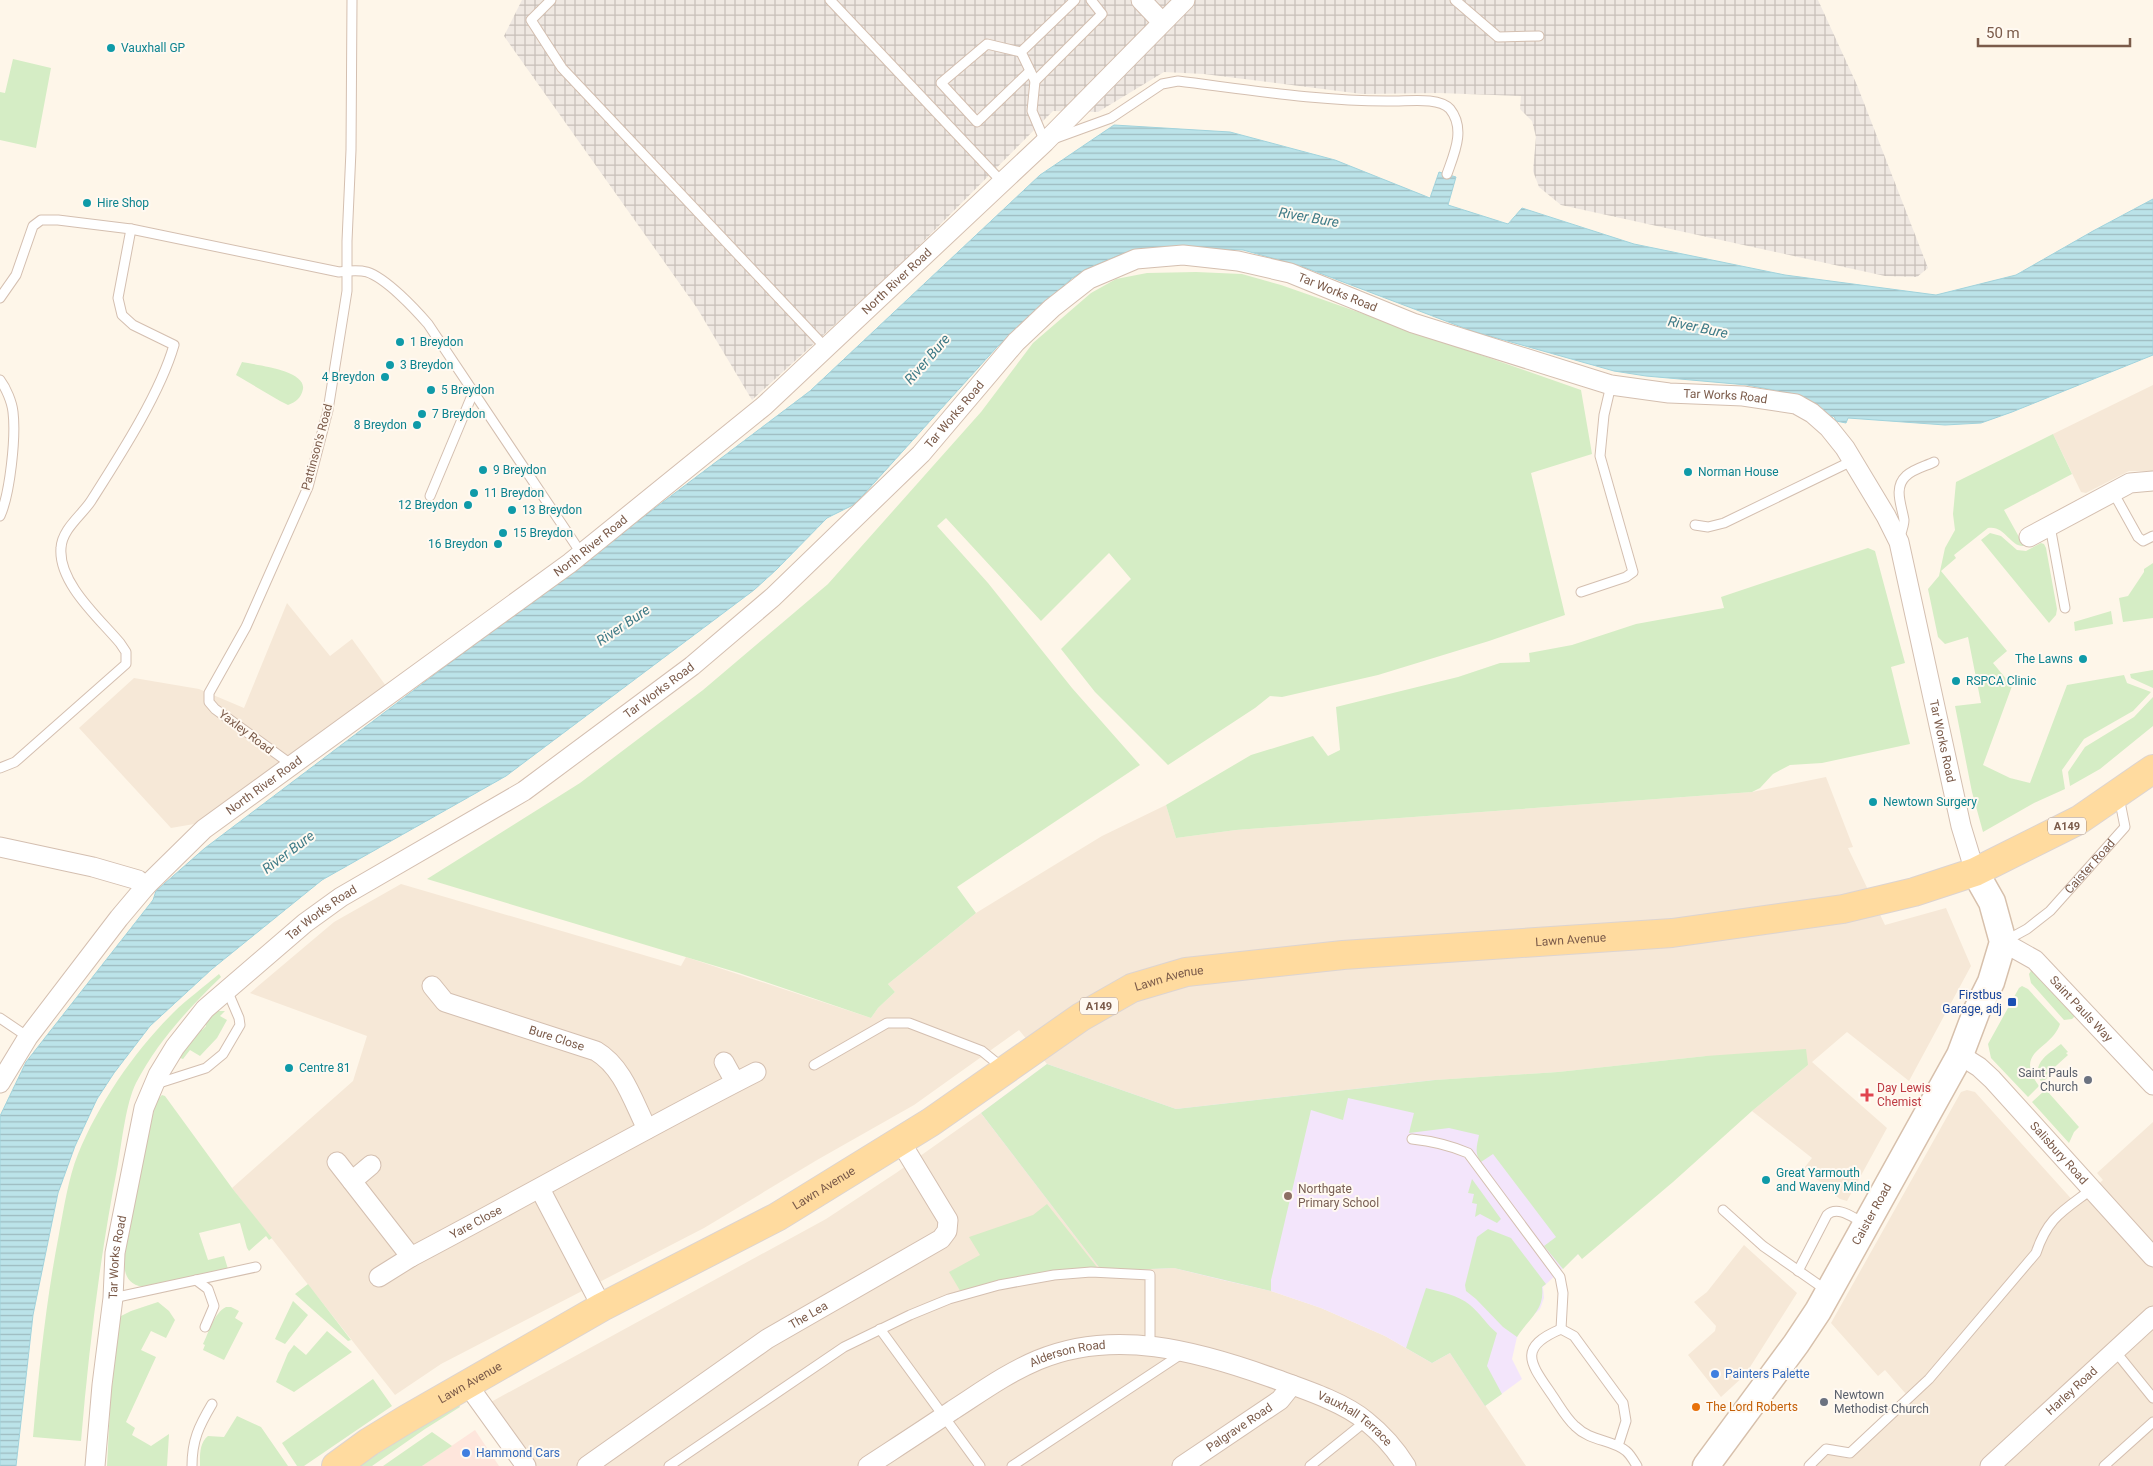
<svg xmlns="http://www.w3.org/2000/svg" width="2153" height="1466" font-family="Roboto,sans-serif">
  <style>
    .residential { fill: #f6e8d7 }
    .commercial { fill: #fee6dc }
    .industrial { fill: url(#industrial-grid) }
    .education { fill: #f3e5fb }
    .green { fill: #d5edc5 }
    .water { fill: url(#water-rules); stroke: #a1d3dc }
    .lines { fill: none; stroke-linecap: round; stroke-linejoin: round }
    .lane-casing { stroke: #d4bfb0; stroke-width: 11 }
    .street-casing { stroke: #d4bfb0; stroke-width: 21 }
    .secondary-casing { stroke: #d7c0ac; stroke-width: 29 }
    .primary-casing { stroke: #ddd4d0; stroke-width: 30 }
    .lane { stroke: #fff; stroke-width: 9 }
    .street { stroke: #fff; stroke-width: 19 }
    .secondary { stroke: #fff; stroke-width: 26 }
    .primary { stroke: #ffdb9f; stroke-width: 28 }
    .culture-dot { fill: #0f9aa8; stroke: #fff9f1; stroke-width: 2 }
    .transit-dot { fill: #1a4fb4; stroke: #fff9f1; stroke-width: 2 }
    .worship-dot { fill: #6b7280; stroke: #fff9f1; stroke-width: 2 }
    .health-dot { fill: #e0444e; stroke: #fff9f1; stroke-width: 2 }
    .education-dot { fill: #8d6e63; stroke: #fff9f1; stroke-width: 2 }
    .shop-dot { fill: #3f7fe0; stroke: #fff9f1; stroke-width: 2 }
    .food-dot { fill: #e8710a; stroke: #fff9f1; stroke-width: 2 }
    .labels { text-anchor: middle; stroke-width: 4; stroke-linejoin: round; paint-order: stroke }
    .shield { fill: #fff9f1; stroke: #a38a7c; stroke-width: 1 }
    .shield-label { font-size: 11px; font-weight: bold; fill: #7b5b4a }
    .culture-label { font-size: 12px; fill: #0d838f; stroke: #fff9f1; text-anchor: start }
    .street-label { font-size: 12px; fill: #7b5b4a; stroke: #fff9f1 }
    .transit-label { font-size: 12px; fill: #164399; stroke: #fff9f1; text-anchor: end }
    .worship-label { font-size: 12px; fill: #5b616d; stroke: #fff9f1; text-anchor: end }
    .health-label { font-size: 12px; fill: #be3a42; stroke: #fff9f1; text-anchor: start }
    .education-label { font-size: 12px; fill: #785e54; stroke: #fff9f1; text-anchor: start }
    .shop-label { font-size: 12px; fill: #366cbe; stroke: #fff9f1; text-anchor: start }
    .food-label { font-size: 12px; fill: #c56008; stroke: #fff9f1; text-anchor: start }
    .water-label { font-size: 14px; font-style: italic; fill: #3f7b87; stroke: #fff9f1 }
  </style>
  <defs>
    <pattern id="industrial-grid" width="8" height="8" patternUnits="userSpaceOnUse" patternTransform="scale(1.25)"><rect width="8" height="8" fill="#efe8e2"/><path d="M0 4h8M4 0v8" fill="none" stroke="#c7bfb9"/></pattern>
    <pattern id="water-rules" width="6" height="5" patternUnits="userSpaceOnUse" patternTransform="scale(1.25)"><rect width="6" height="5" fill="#bbe3e9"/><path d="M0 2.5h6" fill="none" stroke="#9dbbbf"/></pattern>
  </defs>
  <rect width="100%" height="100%" fill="#fef6e9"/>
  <path class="residential" d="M2153,385v86h-24l-43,22 -5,-1 -28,-58z
    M287,603l43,53 22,-17 34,47 -186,137 -29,5 -92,-100 55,-50 65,11 45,19z
    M1826,777l27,70 -5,1 37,77 61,-17 25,58 -62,115 -62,-49 -35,30 75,66 -40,73 -7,-2 -36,-31 8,-10 -60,-47 56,-46 -102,-9 -148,16 -123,8 -259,29 -129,-45 -28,-34 -105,75 -97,55 -113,68 -263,136 -46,31 -163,-207 121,-107 14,-45 -117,-43 84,-71 67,-38 280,82 5,-9 185,61 7,-10 17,-16 -7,-8 88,-71 126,-77 64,-31 10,33 60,-8 516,-38z
    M1967,1090l8,2 101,112 27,-24 -6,-7 56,-51v344h-339l14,-12 23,5 61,-58 -27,-31 -7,6 -47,-53 130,-231z
    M981,1113l121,157 72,-2 49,12 48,11 50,17 64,28 47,27 18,-10 76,113h-1007l-39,-58 346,-189 70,-46z
    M1744,1245l53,48 -52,82 -24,22 -33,-42 27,-24 1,-5 -22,-24 13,-10z"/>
  <path class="commercial" d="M475,1430l24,36h-77z"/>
  <path class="industrial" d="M522,0h1296l39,85 71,183 -11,9 -32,-1 -324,-71 -22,-18 -6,-16 3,-34 -4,-16 -12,-12 1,-13 -82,-3 -77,1 -158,-20 -40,-2 -66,40 -45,-1 -154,155 -147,134 -55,-92 -193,-272z"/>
  <path class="education" d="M1047,1064l129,45 259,-29 143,174 -35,33 1,11 -4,11 -13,12 -10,16 -5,22 10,20 -37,27 -35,-53 -18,10 -47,-27 -64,-28 -50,-17 -48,-11 -49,-12 -72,3 -121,-158z"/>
  <path class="green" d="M13,59l38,9 -15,80 -36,-8v-48l5,1z
    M1196,272l46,2 39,11 300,105 11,64 -61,19 34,142 -76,26 -111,34 -96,22 -12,-1 -15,12 -87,57 -73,-73 -34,-43 70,-70 -22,-26 -68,68 -95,-103 -9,8 51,57 84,105 68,77 -183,122 19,26 -88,71 7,8 -17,16 -7,10 -132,-45 -312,-94 153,-96 123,-93 125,-106 153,-172 52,-69 58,-50 25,-14 31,-6z
    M242,362c14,3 64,8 61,27 -2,9 -7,13 -15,16l-8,-4 -44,-26z
    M2053,434l19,40 -68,36 20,36c-14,1 -19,-21 -36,-18l-34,27 2,3 -15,13 66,80 -14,12 19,23 -29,79 27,13 20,5 37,-98 57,-10 3,8 24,9 -18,19 -49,28 -22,31 3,19 -31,14 -51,29 -11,-40 -17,-86 26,-3 -13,-66 -23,7 -7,-7 -10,-48 11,-13 6,-28 10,-18 -2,-16 3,-32z
    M1990,533l11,3 16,14 9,1 15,-8 3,1 2,4 11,61 -1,6 -7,8 -68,-83z
    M1868,548l7,3 30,112 -14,4 19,77 -88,19 -32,2 -17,9 -13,14 -8,4 -516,38 -60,8 -10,-33 85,-50 62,-19 15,20 12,-6 -4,-43 122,-30 42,-14 30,-1 -1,-9 43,-8 64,-21 88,-16 -3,-11z
    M2153,563v55l-30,4 -4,-24 9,-2 16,-24v-3z
    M2111,611l2,13 -38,7 -1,-9z
    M2153,670v18l-22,-10 -1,-4z
    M2153,697v29l-53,43 -30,17 -2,-14 17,-25 49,-30z
    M2034,966l43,48 -5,5 -8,1 -33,-37 -2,-9z
    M219,974l2,3c-33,32 -63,64 -85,106 -10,20 -14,58 -18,81 -18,92 -29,183 -37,277l-48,-4c6,-68 13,-136 26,-203 5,-26 9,-55 19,-80 21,-51 56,-102 95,-141 14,-14 31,-26 46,-39z
    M2022,986l6,3 32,35c-9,27 -47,26 -21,62l-11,11 -37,-39 -3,-14 31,-56z
    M216,1011h9l-5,5 7,4 -10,18 -17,18 -10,-6 -7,9 -3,-1 19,-29 3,1 4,-4 -2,-4z
    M2061,1044l7,8 -2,1 2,2 -22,20 2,2 -6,6c-12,-19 5,-28 19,-39z
    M1806,1049l2,16 -56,46 -79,71 -91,77 -4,-5 -15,15 -19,-23 12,-9 -63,-83 -12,8c-7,-9 -4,-16 -2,-27l-30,-7 -40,5 5,-20 -66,-15 -5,22 -32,-10 -40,170v11l-97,-23 -72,3 -121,-158 66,-49 129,45 259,-29 123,-8 148,-16z
    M2044,1091l4,1 31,35 -5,5 -5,11 -37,-41z
    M162,1095l3,1 67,92 40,50 -3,2 -3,-4 -17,15 -2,-3 -7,-25 -41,10 9,27 16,-4 4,13 -85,18c-16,-3 -19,-13 -19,-28l23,-118 9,-40z
    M1472,1179l29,40 -4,4 -17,-9 -5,3 2,-13 -5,-1 2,-9 -6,-1z
    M1047,1204l50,63 -38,4 -97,23 -13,-22 31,-17 -11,-18 64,-22z
    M1488,1229l23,9 35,46 -4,3c3,23 -13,31 -25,50l-14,-10 -27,-28 -10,-8 -1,-6 12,-48z
    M308,1284l43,56 -3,1 -53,-47z
    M1426,1288c15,4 32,7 44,17 10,8 17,20 27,28l-10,33 15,28 -17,12 -35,-53 -18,10 -26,-15z
    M293,1301l15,14 -23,29 -10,-5z
    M158,1302l11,9 6,9 -9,18 -15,-7 -10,19 15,7 -30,65 9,6 -3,7 19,11 18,-12 -2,32h-60l7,-138 7,-12 10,-5z
    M226,1307h5l8,4 -4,7 8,5 -19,37 -21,-10 2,-5 -2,-1c6,-12 11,-31 23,-37z
    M327,1331l25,21 -58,40 -18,-10 12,-29 6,-8 12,10z
    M373,1379l19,27 -88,60h-7l-15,-23z
    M457,1402l3,5 -35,22 -53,37h-13z
    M237,1416l24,11 27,39h-88c0,-10 -1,-23 8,-30l16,1z
    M432,1432l20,14 -30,20h-39z"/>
  <path class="water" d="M1114,125l116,7 105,28 95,38 9,-26 17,5 -8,28 60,19 14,-16 112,36 151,31 151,20 80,-20 77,-44 60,-32v156l-141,57 -31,11 -36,2 -97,-7 -2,5 -10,-2 -2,-5 -3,3 -33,-24 -9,-2 -42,-8 -101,-9 -32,-5 -142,-40 -171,-65 -58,-16 -68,-3 -53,7 -36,15 -15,10 -74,68 -142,157 -28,14 -51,52 -22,20 -248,186 -184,104 -110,89 -62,57 -36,47 -17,26 -22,47 -17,47 -25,122 -17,151h-16v-350l26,-54 127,-162 3,-9 49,-43 605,-457 230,-216z"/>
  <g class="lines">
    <defs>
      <g id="lane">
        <path d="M551,0l-20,20 31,48 264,280"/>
        <path d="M830,0l172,182"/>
        <path d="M1075,0l-54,52 14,29 -3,30 13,31 66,-24 51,-34 16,-3c72,9 145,21 217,20 15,0 44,-4 55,8 16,20 4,45 -3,65"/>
        <path d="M1455,0l43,37 41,-1"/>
        <path d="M1021,52l-34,-8 -46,39 36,39 53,-51"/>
        <path d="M1035,81l67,-67 -11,-14"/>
        <path d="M0,298l16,-23 17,-49 8,-6h17l73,9 208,43c8,-1 20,-2 28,0 19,6 48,37 61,52l153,229"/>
        <path d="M0,380c6,8 12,22 13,32 3,25 -3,82 -13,104"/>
        <path d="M2113,492l25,45 5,4 10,-5"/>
        <path d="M430,496l43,-103"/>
        <path d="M1695,525l13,2 16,-4 128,-62"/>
        <path d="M2050,526l15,82"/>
        <path d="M1899,539c2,-6 5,-13 5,-19 -2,-14 -11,-32 2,-44 7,-7 20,-10 28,-14"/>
        <path d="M1581,592l45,-15 7,-5 -33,-116 4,-41 7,-30"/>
        <path d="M292,765l-77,-56 -6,-7v-9l37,-66 62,-140 20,-77 19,-119v-50l4,-91 1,-150"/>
        <path d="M0,768l15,-6 111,-98v-12l-6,-9c-20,-24 -62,-60 -59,-95 1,-19 21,-33 30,-47 28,-44 69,-107 83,-156l-41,-20 -11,-10 -4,-17 13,-69"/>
        <path id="s1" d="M2005,941l22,-12 23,-18 75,-84 -6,-30"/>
        <path d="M0,1018l28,19"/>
        <path d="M814,1065l73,-42h22l73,28 21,17"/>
        <path d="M156,1084l50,-16 17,-14 17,-29 -1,-7 -12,-28"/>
        <path d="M1412,1139c20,2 37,6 56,14l92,124 3,16 -2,36"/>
        <path d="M1723,1210l40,36 63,44"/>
        <path d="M1798,1271l29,-56c11,-10 26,3 37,8"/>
        <path d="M196,1280l12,9 6,17 -9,21"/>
        <path d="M113,1298l143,-31"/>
        <path d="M880,1329l100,137"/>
        <path d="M2115,1351l38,47"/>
        <path d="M1618,1446l8,-25 -3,-18 -49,-67 -13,-7c-45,19 -30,35 -9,66 7,10 14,23 23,31 16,16 36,13 51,25 4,3 8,10 11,15"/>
        <path d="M192,1466c0,-26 7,-40 20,-62"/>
        <path d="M669,1466l175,-119 66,-32 39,-16 50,-14 55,-10 37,-3 59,3v71"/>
        <path d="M1012,1466l171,-113"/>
        <path d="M1310,1466l56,-45"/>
        <path d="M1809,1466l17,-17 24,4 79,-74 107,-126c12,-36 27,-42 56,-64"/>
        <path d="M2104,1466l49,-44"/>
      </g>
      <g id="street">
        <path d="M1141,0l20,21"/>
        <path d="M2029,537l101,-54 23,-2"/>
        <path d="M0,847l93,20 45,13 8,6"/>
        <path id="s2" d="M2003,942l32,18 118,125"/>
        <path id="s3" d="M432,986l13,16 151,49c27,16 37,50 51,78"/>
        <path id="s4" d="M1960,1055l19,12 13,12 161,178"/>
        <path d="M724,1062l11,20"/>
        <path id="s5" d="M0,1083l28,-46 91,-119 27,-32 58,-57 366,-266 194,-157 281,-264 140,-142"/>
        <path id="s6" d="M337,1162l74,95c116,-61 229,-126 345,-185"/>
        <path d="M352,1181l19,-16"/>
        <path d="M540,1189l62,118"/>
        <path d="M379,1277l32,-20"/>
        <path d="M467,1384l59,82"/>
        <path id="s7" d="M95,1466l7,-81 11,-87 2,-45 29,-145 14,-33 17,-28 30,-38 100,-86 36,-26 183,-106 168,-125 81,-69 148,-143 95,-112 36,-34 37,-29 47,-20 47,-4 55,6 52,12 123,50 198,62 58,8 74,3 53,8 16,9 17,15 16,20 41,68 13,26 62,284 14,46"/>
        <path id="s8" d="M587,1466l180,-127 174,-100 6,-8 1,-11 -48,-79"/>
        <path id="s9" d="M868,1466c29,-19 57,-37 85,-56 28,-18 54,-37 85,-50 76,-32 159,-9 232,17 30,11 72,24 96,44 15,12 30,29 40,45"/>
        <path id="s10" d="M1182,1466l98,-66 12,-15"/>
        <path id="s11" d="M1990,1466l163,-150"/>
      </g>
      <g id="secondary">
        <path id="s12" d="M1706,1466l90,-122 22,-33 142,-256 17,-45 14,-28 12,-40 -11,-40 -17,-30"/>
      </g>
      <g id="primary">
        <path id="s13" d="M336,1466l33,-24 36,-22 197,-113 175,-90 154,-95 150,-105 51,-29 54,-16 157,-17 329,-22 171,-24 71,-17 61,-20 104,-52 74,-51"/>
      </g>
    </defs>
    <use href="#lane" class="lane-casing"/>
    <use href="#street" class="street-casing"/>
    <use href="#secondary" class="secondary-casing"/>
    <use href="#primary" class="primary-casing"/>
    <use href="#lane" class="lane"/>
    <use href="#street" class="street"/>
    <use href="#secondary" class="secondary"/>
    <use href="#primary" class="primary"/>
  </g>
  <g class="culture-dot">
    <circle cx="111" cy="48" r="5"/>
    <circle cx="87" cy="203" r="5"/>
    <circle cx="400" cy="342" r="5"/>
    <circle cx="390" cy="365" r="5"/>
    <circle cx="385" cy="377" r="5"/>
    <circle cx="431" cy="390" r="5"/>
    <circle cx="422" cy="414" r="5"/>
    <circle cx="417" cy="425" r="5"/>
    <circle cx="483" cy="470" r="5"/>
    <circle cx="1688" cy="472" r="5"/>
    <circle cx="474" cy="493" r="5"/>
    <circle cx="468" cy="505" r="5"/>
    <circle cx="512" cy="510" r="5"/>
    <circle cx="503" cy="533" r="5"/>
    <circle cx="498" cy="544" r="5"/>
    <circle cx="2083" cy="659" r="5"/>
    <circle cx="1956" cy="681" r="5"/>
    <circle cx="1873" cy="802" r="5"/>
    <circle cx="289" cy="1068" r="5"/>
    <circle cx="1766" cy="1180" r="5"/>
  </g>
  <rect class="transit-dot" x="2007" y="997" width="10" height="10" rx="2.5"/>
  <g class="worship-dot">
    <circle cx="2088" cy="1080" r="5"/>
    <circle cx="1824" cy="1402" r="5"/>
  </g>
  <path class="health-dot" d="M1864.5 1087.5h5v5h5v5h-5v5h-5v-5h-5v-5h5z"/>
  <circle class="education-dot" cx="1288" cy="1196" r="5"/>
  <g class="shop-dot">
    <circle cx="1715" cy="1374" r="5"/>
    <circle cx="466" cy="1453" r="5"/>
  </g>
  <circle class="food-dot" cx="1696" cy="1407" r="5"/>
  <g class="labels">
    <g class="shield">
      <rect x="2048" y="817.5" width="38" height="17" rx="4"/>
      <rect x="1080" y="997.5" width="38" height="17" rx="4"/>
    </g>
    <g class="shield-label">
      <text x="2067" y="830">A149</text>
      <text x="1099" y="1010">A149</text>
    </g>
    <g class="culture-label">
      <text x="121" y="52">Vauxhall GP</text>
      <text x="97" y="207">Hire Shop</text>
      <text x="410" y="346">1 Breydon</text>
      <text x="400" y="369">3 Breydon</text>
      <text x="375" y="381" text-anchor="end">4 Breydon</text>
      <text x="441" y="394">5 Breydon</text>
      <text x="432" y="418">7 Breydon</text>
      <text x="407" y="429" text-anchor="end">8 Breydon</text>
      <text x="493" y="474">9 Breydon</text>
      <text x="1698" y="476">Norman House</text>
      <text x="484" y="497">11 Breydon</text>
      <text x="458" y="509" text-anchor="end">12 Breydon</text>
      <text x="522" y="514">13 Breydon</text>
      <text x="513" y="537">15 Breydon</text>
      <text x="488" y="548" text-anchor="end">16 Breydon</text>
      <text x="2073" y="663" text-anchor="end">The Lawns</text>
      <text x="1966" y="685">RSPCA Clinic</text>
      <text x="1883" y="806">Newtown Surgery</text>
      <text x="299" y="1072">Centre 81</text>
      <text x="1776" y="1177">Great Yarmouth<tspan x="1776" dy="14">and Waveny Mind</tspan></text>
    </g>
    <g class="street-label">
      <text dy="4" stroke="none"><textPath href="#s5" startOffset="1211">North River Road</textPath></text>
      <text dy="4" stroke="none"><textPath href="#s7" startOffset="1890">Tar Works Road</textPath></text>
      <text dy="4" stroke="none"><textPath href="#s7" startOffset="2294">Tar Works Road</textPath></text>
      <text dy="4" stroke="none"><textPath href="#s7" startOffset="1440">Tar Works Road</textPath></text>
      <text transform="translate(317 447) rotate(-75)" y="4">Pattinson's Road</text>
      <text dy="4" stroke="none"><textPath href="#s5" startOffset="806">North River Road</textPath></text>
      <text dy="4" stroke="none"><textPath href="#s7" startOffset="1035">Tar Works Road</textPath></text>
      <text transform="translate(246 732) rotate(37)" y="4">Yaxley Road</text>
      <text dy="4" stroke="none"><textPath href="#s7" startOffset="2744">Tar Works Road</textPath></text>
      <text dy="4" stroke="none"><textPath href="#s5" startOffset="401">North River Road</textPath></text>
      <text dy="4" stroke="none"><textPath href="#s1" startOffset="114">Caister Road</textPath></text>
      <text dy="4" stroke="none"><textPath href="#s7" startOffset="630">Tar Works Road</textPath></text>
      <text dy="4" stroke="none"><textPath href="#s13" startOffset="1372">Lawn Avenue</textPath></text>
      <text dy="4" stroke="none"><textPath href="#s13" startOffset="968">Lawn Avenue</textPath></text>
      <text dy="4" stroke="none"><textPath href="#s2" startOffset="104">Saint Pauls Way</textPath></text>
      <text dy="4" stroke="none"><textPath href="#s3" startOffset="138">Bure Close</textPath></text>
      <text dy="4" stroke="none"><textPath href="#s4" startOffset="140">Salisbury Road</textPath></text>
      <text dy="4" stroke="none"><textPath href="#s13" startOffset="562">Lawn Avenue</textPath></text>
      <text dy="4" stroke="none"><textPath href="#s12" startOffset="302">Caister Road</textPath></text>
      <text dy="4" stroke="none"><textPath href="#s6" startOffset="194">Yare Close</textPath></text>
      <text dy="4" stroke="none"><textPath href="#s7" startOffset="210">Tar Works Road</textPath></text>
      <text dy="4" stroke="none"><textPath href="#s8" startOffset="268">The Lea</textPath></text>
      <text dy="4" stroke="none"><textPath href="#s9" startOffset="231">Alderson Road</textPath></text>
      <text dy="4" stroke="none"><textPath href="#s13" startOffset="158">Lawn Avenue</textPath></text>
      <text dy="4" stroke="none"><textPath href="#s11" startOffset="111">Harley Road</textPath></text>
      <text dy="4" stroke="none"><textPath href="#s9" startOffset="534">Vauxhall Terrace</textPath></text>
      <text dy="4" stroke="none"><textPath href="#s10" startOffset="69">Palgrave Road</textPath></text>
    </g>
    <g class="transit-label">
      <text x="2002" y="999">Firstbus<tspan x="2002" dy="14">Garage, adj</tspan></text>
    </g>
    <g class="worship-label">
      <text x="2078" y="1077">Saint Pauls<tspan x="2078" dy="14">Church</tspan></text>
      <text x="1834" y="1399" text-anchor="start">Newtown<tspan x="1834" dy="14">Methodist Church</tspan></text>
    </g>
    <g class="health-label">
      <text x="1877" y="1092">Day Lewis<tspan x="1877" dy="14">Chemist</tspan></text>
    </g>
    <g class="education-label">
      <text x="1298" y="1193">Northgate<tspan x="1298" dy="14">Primary School</tspan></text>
    </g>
    <g class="shop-label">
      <text x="1725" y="1378">Painters Palette</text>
      <text x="476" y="1457">Hammond Cars</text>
    </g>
    <g class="food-label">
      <text x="1706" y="1411">The Lord Roberts</text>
    </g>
    <g class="water-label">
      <text transform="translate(1309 217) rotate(10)" y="5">River Bure</text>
      <text transform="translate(1698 327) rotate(12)" y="5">River Bure</text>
      <text transform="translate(927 359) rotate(-49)" y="5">River Bure</text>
      <text transform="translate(623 625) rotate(-34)" y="5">River Bure</text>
      <text transform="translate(288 852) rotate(-37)" y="5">River Bure</text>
    </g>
  </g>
  <path d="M1978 38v8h152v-8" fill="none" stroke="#7b5b4a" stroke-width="2.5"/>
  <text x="1986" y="38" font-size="15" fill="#7b5b4a" stroke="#fff9f1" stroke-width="4" paint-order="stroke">50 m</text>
</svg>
